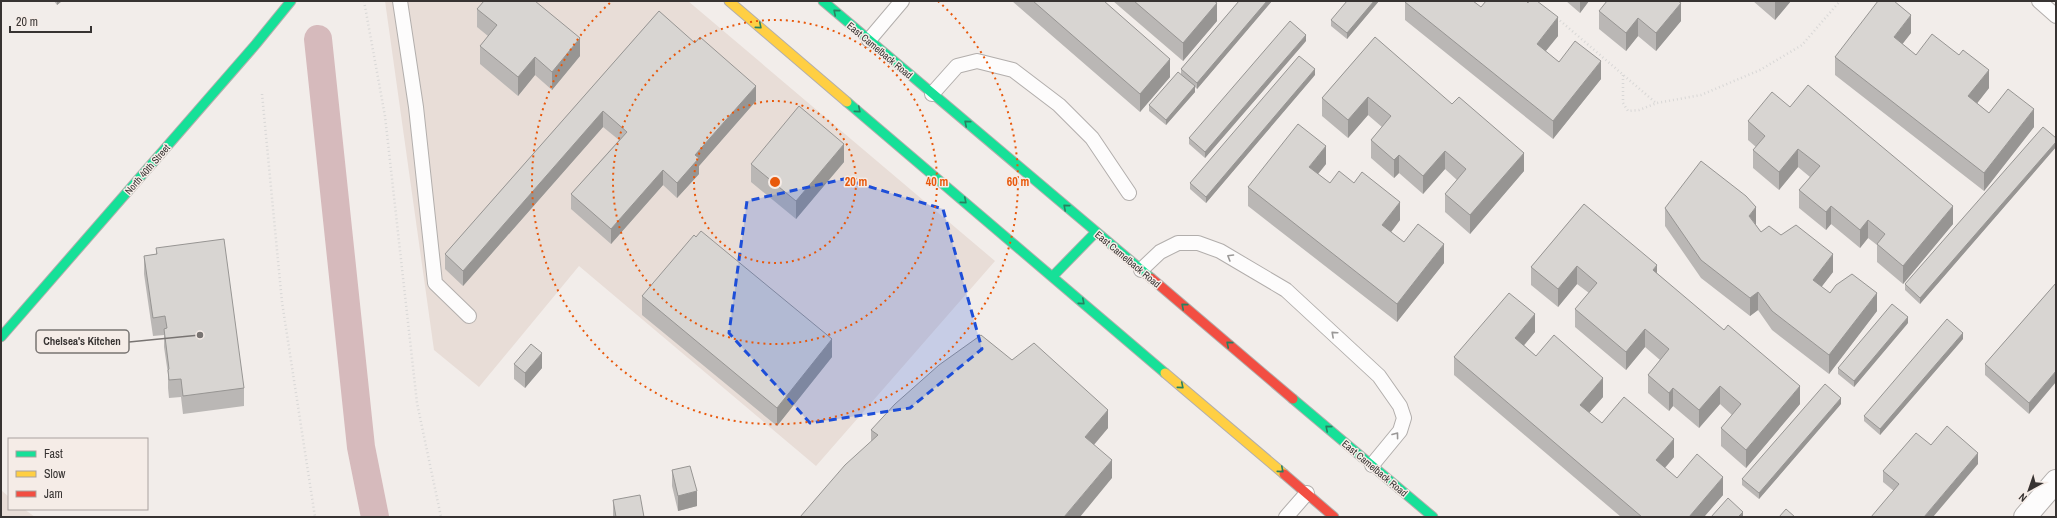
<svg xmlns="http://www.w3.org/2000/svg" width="2057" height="518" font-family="'Archivo Narrow',sans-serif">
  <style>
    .built { fill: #e8ddd7 }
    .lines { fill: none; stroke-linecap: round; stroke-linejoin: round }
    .canal { stroke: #d6babc; stroke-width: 28 }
    .lane-casing { stroke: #b2aeac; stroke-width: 16 }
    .street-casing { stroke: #b2aeac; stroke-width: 24 }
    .fast-casing { stroke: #b2aeac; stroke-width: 11 }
    .slow-casing { stroke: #b2aeac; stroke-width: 11 }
    .jam-casing { stroke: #b2aeac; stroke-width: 11 }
    .path { stroke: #d8d7d6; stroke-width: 2.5; stroke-dasharray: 1 3; stroke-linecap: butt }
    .lane { stroke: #fdfcfc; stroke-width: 14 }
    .street { stroke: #fdfcfc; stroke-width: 22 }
    .fast { stroke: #16e098; stroke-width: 9 }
    .slow { stroke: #ffcf43; stroke-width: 9 }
    .jam { stroke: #f24e42; stroke-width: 9 }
    .wall { fill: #bab7b5 }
    .shaded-wall { fill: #979593 }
    .building { fill: #d8d5d2; stroke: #979593 }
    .oneway { stroke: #288160 }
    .oneway2 { stroke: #9a9897 }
    .marked { fill: #1d4ed8; fill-opacity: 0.2; stroke: #1d4ed8; stroke-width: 3; stroke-dasharray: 8 5; stroke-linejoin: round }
    .ring { fill: none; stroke: #e8590c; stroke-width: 2; stroke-dasharray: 2 4 }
    .labels { text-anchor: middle; stroke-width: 3; stroke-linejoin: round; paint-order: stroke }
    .street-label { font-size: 10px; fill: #373332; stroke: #f5ece7 }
    .centre { fill: #e8590c; stroke: #f5ece7; stroke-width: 2 }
    .ring-label { font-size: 12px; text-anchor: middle; font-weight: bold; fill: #e8590c; stroke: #f5ece7; stroke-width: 3; stroke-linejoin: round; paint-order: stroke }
    .leader { fill: none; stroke: #787472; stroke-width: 1.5 }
    .callout-dot { fill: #787472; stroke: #f5ece7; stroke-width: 1.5 }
    .callout { fill: #f5ece7; stroke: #787472; stroke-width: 1.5 }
    .callout-label { font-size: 11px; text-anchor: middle; font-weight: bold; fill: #373332 }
  </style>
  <rect width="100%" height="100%" fill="#f2edea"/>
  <path class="built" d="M385,1h303l307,260 -179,205 -237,-200 -100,121 -45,-37z
    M1,490l8,7v12h15l11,8h-34z"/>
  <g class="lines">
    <path class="canal" d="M318,39l43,408 14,70"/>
    <defs>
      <path id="lane" d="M400,1l16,106 19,176 34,33
        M2039,1l17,15
        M869,40l33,-39
        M932,94l25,-28 20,-5 36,9 46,35 33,33 37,55
        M1141,270l19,-18 18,-9h20l22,8 66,39 93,86 21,30 4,12 -4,13 -28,34
        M1286,517l21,-24"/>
      <path id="street" d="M2025,517l31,-36"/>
      <path id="fast" d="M823,1l328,277
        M847,102l318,271
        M1053,276l43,-44
        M1,337l255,-293 35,-43
        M1293,399l140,118"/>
      <path id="slow" d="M729,1l118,101
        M1165,373l119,101"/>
      <path id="jam" d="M1151,278l142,121
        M1284,474l50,43"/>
    </defs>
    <use href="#lane" class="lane-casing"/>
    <use href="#street" class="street-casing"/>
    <use href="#fast" class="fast-casing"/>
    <use href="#slow" class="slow-casing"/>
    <use href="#jam" class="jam-casing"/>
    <path class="path" d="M250,1v1
      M364,1l21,115 32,287 24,114
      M1557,18l99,85
      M1623,75v28l5,8 11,-1 18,-7 44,-8 59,-25 42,-25 38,-44
      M262,94l20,208 33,215"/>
    <use href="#lane" class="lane"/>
    <use href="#street" class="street"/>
    <use href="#fast" class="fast"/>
    <use href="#slow" class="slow"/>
    <use href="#jam" class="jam"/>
  </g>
  <path class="wall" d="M54,1h8l-5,4z
    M1012,1h92l66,76 -30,35z
    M1113,1h101l3,20 -34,40z
    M1239,1h33l-75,88 -2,-2v5l-29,33 -17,-14v-6l32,-31v-5z
    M1379,1l-32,38 -16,-13v-6z
    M1566,1h23l-9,12z
    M1753,1h38l-16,19z
    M1405,2l76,5 77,29 -13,15 14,11 42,17 -48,60 -148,-119z
    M477,9l103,47 -28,34 -17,-15 -17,21 -38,-32v-18l8,-10 -11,-9z
    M659,11l97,90 -57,65v8l-22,24 -14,-13 -52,59 -40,-35v-15l48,-54 -16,-13 -140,159 -18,-17v-15z
    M1599,11l82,10 -25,30 -18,-15 -12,15 -27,-22z
    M1911,33l-9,11 14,11 73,33 -12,15 12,10 45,14 -50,64 -149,-116v-18z
    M1375,37l149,134 -54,63 -25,-22v-18l12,-14 -12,-11 -22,25 -24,-21 -5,5 -23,-20v-18l11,-13 -14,-12 -20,23 -26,-22v-18z
    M1306,41l-101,117 -16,-14v-6z
    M1315,75l-109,128 -16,-14v-6z
    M1790,107l163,117 -50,60 -26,-22v-17l-9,-7 -8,10 -29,-24 -5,6 -27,-22v-18l11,-13 -12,-10 -19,23 -26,-22v-18l3,-3 -8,-7v-19z
    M2056,138v9l-136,157 -15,-14v-6z
    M844,162l-48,57 -45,-37v-18z
    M1326,164l-8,10 12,9 70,37 -9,12 13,10 40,21 -47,59 -149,-116v-19z
    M1584,204l73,69 143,131 -54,64 -25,-22v-18l11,-13 -12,-11 -21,24 -26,-22 -4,5 -21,-18v-18l12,-15 -15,-13 -19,23 -51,-43v-18l14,-16 -12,-9 -19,23 -27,-22v-18z
    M1665,208l91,17 5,7 20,3 52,37 -12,15 9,6 47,18 -48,63 -57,-44 -14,-20 -8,6 -49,-38 -36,-52z
    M156,248l88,140v18l-61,8 -2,-17 -12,1 -1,-10v-14l-4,-27v-12l-11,1 -9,-62v-18l12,-2z
    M2056,283l-27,131 -44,-39v-11z
    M642,296l190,61 -55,69 -135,-111z
    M1908,323l-54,64 -16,-13v-6z
    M1535,332l-11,13 12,11 67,41 -14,16 13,10 72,34 -9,11 12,10 46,17 -19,22h-83l-167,-142v-18z
    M1963,339l-83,96 -16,-14v-5z
    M1012,360l96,68 -14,17 18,33 -241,-37v-11z
    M514,364l28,4 -17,20 -11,-9z
    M1841,404l-82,95 -17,-14v-6z
    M1931,445l47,19 -84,27 -11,-9v-11z
    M672,470l25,36 -19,5 -6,-25z
    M613,500l31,17h-31z"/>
  <path class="shaded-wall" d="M57,1h5l-5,4z
    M1267,1h5l-75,88v-6z
    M1374,1h5l-32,38v-6z
    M1580,1h9l-9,12z
    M1775,1h16l-16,19z
    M1217,3v18l-34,40v-18z
    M1681,3v18l-25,30v-18z
    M1911,15v18l-17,22v-18z
    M1558,17v19l-21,26v-18z
    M1638,18v18l-12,15v-18z
    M1306,35v6l-101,117v-6z
    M580,38v18l-28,34v-18z
    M535,57v18l-17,21v-19z
    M1170,59v18l-30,35v-18z
    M1601,61v18l-48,60v-18z
    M1315,69v6l-109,128v-6z
    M1989,70v18l-21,27v-19z
    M756,86v15l-57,65v8l-22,24v-15l18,-28z
    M1195,86v6l-29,33v-5z
    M1368,97v18l-20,23v-18z
    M2034,109v18l-50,64v-18z
    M603,111v16l-140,159v-15z
    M2056,142v5l-136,157v-6z
    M844,144v18l-48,57v-18z
    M1326,146v18l-17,21v-18z
    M1798,149v18l-19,23v-18z
    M1445,151v18l-22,25v-18z
    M1524,153v18l-54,63v-19z
    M1399,155v18l-5,5v-18z
    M663,170v15l-52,59v-15z
    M1400,202v18l-18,24v-19z
    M1831,206v18l-5,6v-18z
    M1953,206v18l-50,60v-18z
    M1756,207v18l-7,-9z
    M1868,220v18l-8,10v-18z
    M1444,244v19l-47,59v-18z
    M1833,254v18l-20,26v-18z
    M1657,265v18l-4,-13z
    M1577,266v18l-19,23v-18z
    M1758,292v18l-8,6v-18z
    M1877,293v18l-48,63v-19z
    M1535,314v18l-20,24v-18z
    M1908,317v6l-54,64v-6z
    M1645,329v18l-19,23v-18z
    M1963,333v6l-83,96v-6z
    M832,339v18l-55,69v-18z
    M542,353v15l-17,20v-15z
    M2056,371v11l-27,32v-11z
    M1603,378v19l-23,26v-18z
    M1720,386v18l-21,24v-18z
    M1800,386v18l-54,64v-18z
    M1673,388v18l-4,5v-18z
    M1841,398v6l-82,95v-6z
    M1108,410v18l-23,27v-18z
    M1674,439v18l-18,21v-18z
    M1978,453v11l-45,53h-9z
    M1112,460v18l-32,39h-16z
    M1723,477v18l-19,22h-15z
    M697,491v15l-19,5v-15z
    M1743,512v5h-5z"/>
  <path class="building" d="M484,1h51l45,37 -28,34 -17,-15 -17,20 -38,-31 17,-21 -20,-16z
    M1033,1h71l66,58 -30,35z
    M1134,1h80l3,2 -34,40z
    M1239,1h28l-70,82 -16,-14z
    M1347,1h27l-27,32 -16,-13z
    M1406,1h67l8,6 5,-6h40l2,2 1,-2h8l21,16 -21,27 22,18 16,-21 26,20 -48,60 -148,-119z
    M1607,1h71l3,2 -25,30 -18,-15 -12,15 -27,-22z
    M1878,1h16l17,14 -17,22 22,18 16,-21 27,21 4,-5 26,20 -21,26 21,17 19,-24 26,20 -50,64 -149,-116z
    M659,11l36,32 5,-6 56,49 -61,69 4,3 -22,25 -14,-13 -52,59 -40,-35 56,-62 -24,-21 -140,160 -18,-17z
    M1290,21l16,14 -101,117 -16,-14z
    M1375,37l77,67 7,-7 65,56 -54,62 -25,-21 21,-25 -21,-18 -22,25 -24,-21 -5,5 -23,-20 20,-24 -23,-19 -20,23 -26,-22z
    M1299,56l16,13 -109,128 -16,-14z
    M1178,72l17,14 -29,34 -17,-15z
    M1808,85l145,121 -50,60 -26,-22 8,-10 -17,-14 -8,10 -29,-24 -5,6 -27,-22 21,-24 -22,-17 -19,23 -26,-22 12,-14 -17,-15 24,-29 18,15z
    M799,106l45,38 -48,57 -45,-37z
    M1298,124l28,22 -17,21 21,16 9,-12 15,12 8,-11 38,30 -18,23 22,17 14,-18 26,20 -47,60 -149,-117z
    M2043,127l13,11v4l-136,156 -15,-14z
    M1701,161l45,35 10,11 -7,9 12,16 8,-6 12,9 15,-10 37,29 -20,26 17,13 6,-8 16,-11 25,19 -48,62 -57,-44 -14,-19 -8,6 -49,-38 -36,-52z
    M1584,204l73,61 -4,5 71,60 4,-5 72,61 -54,64 -25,-22 20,-24 -21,-18 -21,24 -26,-22 -4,5 -21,-18 21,-26 -24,-20 -19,23 -51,-43 22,-26 -20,-17 -19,23 -27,-22z
    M701,231l131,108 -55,69 -135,-112 52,-61 2,2z
    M224,239l20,149 -61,8 -2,-17 -12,1 -1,-10 1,-1 -5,-40 3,-1 -2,-12 -12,2 -9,-62 13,-2 -1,-6z
    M2056,283v88l-27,32 -44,-39z
    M1509,293l26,21 -20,24 21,18 18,-21 49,43 -23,27 22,18 22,-26 50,42 -18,21 21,18 20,-24 26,23 -34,40h-47l-188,-160z
    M1892,304l16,13 -54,64 -16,-13z
    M1947,319l16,14 -83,96 -16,-13z
    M981,335l31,25 22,-17 74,67 -23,27 27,23 -48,57h-264l45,-52 33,-30 -7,-5 24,-26 44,-39z
    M531,344l11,9 -17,20 -11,-9z
    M1825,384l16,14 -82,95 -17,-14z
    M1947,426l31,27 -54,64h-53l28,-33 -16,-13 33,-38 15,12z
    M690,466l7,25 -19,5 -6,-26z
    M640,495l4,22h-28l-3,-17z
    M1728,498l15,14 -5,5h-27z
    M1786,509l9,8h-16z"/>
  <defs><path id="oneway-chevron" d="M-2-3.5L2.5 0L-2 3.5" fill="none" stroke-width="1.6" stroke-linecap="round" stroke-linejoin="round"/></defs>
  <g class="oneway">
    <use href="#oneway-chevron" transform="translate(836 12) rotate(-140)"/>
    <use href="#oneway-chevron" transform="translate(759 26) rotate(40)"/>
    <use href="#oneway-chevron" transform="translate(858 110) rotate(40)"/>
    <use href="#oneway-chevron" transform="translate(967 123) rotate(-140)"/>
    <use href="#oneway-chevron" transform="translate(964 201) rotate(40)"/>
    <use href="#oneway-chevron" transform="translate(1066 207) rotate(-140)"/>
    <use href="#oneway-chevron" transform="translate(1082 302) rotate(41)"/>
    <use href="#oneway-chevron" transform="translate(1184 306) rotate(-140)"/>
    <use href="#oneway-chevron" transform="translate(1229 344) rotate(-140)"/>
    <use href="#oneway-chevron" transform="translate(1181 386) rotate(40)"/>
    <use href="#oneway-chevron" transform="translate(1328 428) rotate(-140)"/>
    <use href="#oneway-chevron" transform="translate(1281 470) rotate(41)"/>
  </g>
  <g class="oneway2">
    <use href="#oneway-chevron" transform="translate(1230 257) rotate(-149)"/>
    <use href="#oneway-chevron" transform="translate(1334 334) rotate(-138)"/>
    <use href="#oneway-chevron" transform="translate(1396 435) rotate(-53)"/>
  </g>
  <path class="marked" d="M844,179l99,30 39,140 -72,59 -100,15 -81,-90 18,-132z"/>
  <g class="ring">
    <circle cx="775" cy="182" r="81"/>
    <circle cx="775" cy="182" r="162"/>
    <path d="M938 1A243 243 0 1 1 612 1"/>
  </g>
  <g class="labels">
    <g class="street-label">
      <text transform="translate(880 50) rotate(40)" y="4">East Camelback Road</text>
      <text transform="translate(147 169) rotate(-49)" y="4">North 40th Street</text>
      <text transform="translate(1128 259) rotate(40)" y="4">East Camelback Road</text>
      <text transform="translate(1375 468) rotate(40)" y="4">East Camelback Road</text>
    </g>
  </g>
  <circle cx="775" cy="182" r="6" class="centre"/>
  <g class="ring-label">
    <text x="856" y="186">20 m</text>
    <text x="937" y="186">40 m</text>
    <text x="1018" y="186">60 m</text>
  </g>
  <path class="leader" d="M200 335L129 342"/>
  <circle class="callout-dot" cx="200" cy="335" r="4"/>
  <rect class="callout" x="36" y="330" width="93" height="23" rx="4"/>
  <g class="callout-label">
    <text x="82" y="345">Chelsea's Kitchen</text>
  </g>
  <rect width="2057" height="518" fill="none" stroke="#373332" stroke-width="4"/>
  <rect x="8" y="438" width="140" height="72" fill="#f5ece7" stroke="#a9a29f"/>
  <rect x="16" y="451" width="20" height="6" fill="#16e098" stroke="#a9a29f"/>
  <text x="44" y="458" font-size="12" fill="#373332">Fast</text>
  <rect x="16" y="471" width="20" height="6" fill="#ffcf43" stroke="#a9a29f"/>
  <text x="44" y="478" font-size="12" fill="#373332">Slow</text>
  <rect x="16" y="491" width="20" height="6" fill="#f24e42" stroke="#a9a29f"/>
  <text x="44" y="498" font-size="12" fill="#373332">Jam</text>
  <g transform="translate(2029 490) rotate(220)" stroke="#f5ece7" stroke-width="3" paint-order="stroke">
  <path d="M0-3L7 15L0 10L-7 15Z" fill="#373332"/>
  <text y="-6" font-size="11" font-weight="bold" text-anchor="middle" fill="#373332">N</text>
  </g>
  <path d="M10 26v6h81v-6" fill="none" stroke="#373332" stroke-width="2"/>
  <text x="16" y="26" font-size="12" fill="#373332" stroke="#f5ece7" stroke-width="3" paint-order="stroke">20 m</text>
</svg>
